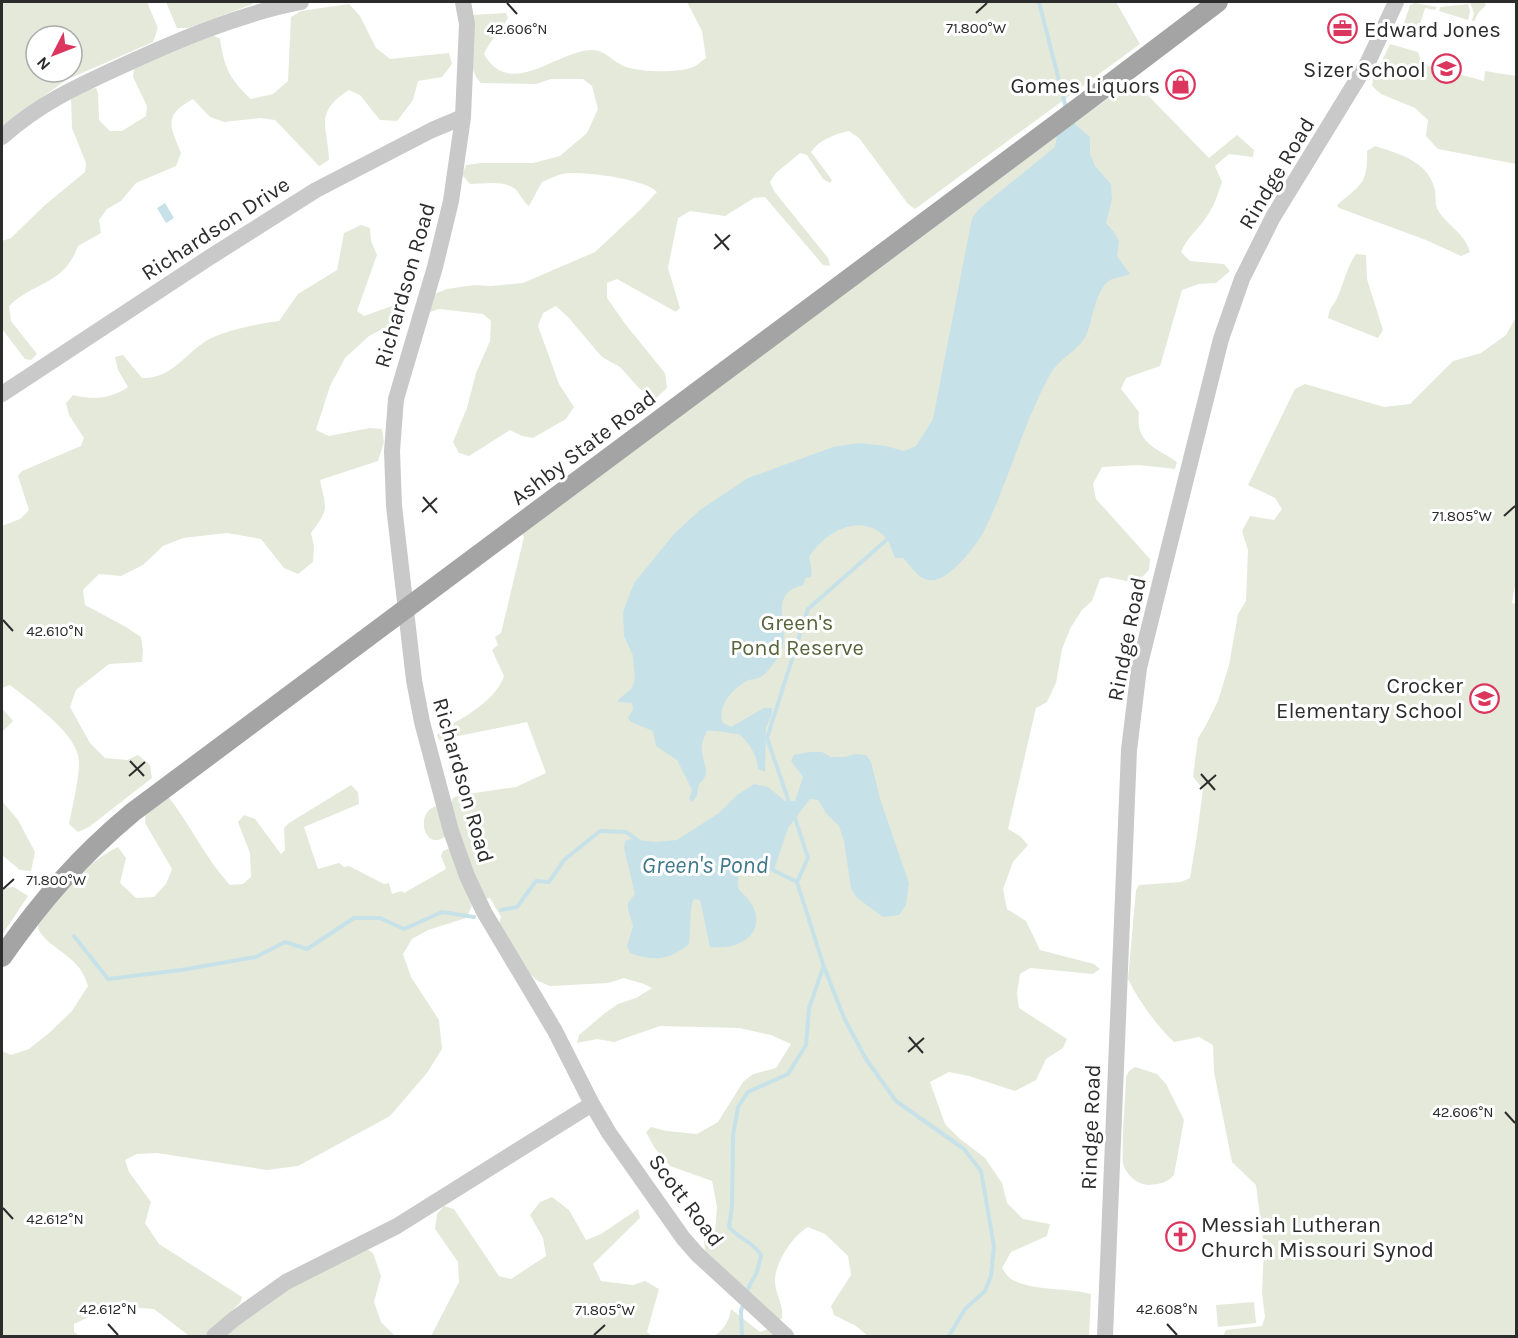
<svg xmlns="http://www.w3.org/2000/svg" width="1518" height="1338" font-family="Karla,sans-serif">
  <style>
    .green { fill: #e5e9da; fill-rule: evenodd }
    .water { fill: #c7e1e8 }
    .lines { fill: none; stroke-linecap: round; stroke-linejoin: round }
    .stream { stroke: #c7e1e8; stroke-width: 4 }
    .minor { stroke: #c9c9c9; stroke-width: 16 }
    .major { stroke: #a4a4a4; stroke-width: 20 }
    .ticks { fill: none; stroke: #2c2c2c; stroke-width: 2 }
    .labels { text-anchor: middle; stroke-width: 6; stroke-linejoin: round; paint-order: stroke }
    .poi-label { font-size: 22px; fill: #2c2c2c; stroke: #fff; text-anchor: end }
    .street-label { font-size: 22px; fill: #2c2c2c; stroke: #fff }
    .park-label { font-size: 22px; fill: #56653c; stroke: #fff }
    .water-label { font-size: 24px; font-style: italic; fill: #3f7989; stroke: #fff }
    .ticks-label { font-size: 15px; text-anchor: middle; fill: #2c2c2c; stroke: #fff; stroke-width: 6; stroke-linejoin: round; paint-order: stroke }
  </style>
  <rect width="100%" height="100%" fill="#fff"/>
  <path class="green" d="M2,2h145l11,26 -5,14 -87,38 -62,45 -2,-1zM36,36h36v36h-36z
    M166,2h86l1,2 -65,24h-11z
    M687,2h429l24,42 -225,165 -7,-5 -49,-66 -10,-7c-14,3 -30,9 -38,21l21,28 -2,3 -7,-4 -16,-24 -7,-2 -24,20 -6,9 4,9 54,67 2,8 -7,-1 -58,-68 -11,1 -29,18 -35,-5 -12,7 -10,50 12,40 -4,4 -59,-33 -10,4v15l19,27 39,48 2,15 -13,12 -15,-12 -19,-21 -18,-10 -34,-40 -12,-11 -13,7 -5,13 21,58 15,23 -8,12 -33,19 -11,-2 -12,-6 -41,26 -10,-3 -6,-11 14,-34 9,-35 14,-32 1,-20 -8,-7 -44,-5 -9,3 4,-18 13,-5 27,-4 17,1 32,-3 72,-31 45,-42 17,-18c-11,-13 -70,-20 -88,-19 -9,0 -19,6 -27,9l-13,24c-8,-6 -10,-15 -15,-18 -11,-8 -32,-4 -44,-4l-8,-9 4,-10 15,-2h52l27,-7 27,-23 11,-24 -6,-23 -9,-7h-32l-15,5 -55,-1c-16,-15 -10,-47 -10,-68l35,-2 2,5c-7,13 -18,22 -24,36 3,5 7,11 12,14 27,20 68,-19 97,-18 14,1 21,13 33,17 16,5 48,6 64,1 6,-1 11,-7 16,-10l-4,-27z
    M1470,2h14l2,3 -7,7 -5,9h-2l2,-8z
    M1415,3l22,4 -2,3 -10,-2 -9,29 -12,-14 6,-18z
    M349,4l11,12 16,32 14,11 59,-6 3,11 -10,13 -24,4 -5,19 -16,21 -17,-1 -20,-25 -11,-5c-36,23 -21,36 -20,70l-10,6 -44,-46 -15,-2 -36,4 -14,-5 -17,-18c-30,16 -23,27 -12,54l-5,13 -40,17 -15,18 -14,8 -8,11 2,13 -23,13c-14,39 -43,35 -69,60l2,15 26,33 -6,6 -6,-1 -23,-30v-88l9,-3 34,-33 40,-33 1,-9 -14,-35 -1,-31 12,-6 13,-3 2,5 1,27 11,11h12l24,-15 1,-10 -14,-29 1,-8 79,-34 7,4c4,28 10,41 31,60l22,-5 15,-13 3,-64 10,-6z
    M1468,4l2,7 -2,9 -29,-9 1,-4z
    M1390,44l28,8 4,12 62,17 1,-10 31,5v88l-78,-15 -12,-13 2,-16 -13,-12 -34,-14 -9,-8 1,-7z
    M1133,80l76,78 28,-23 17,15 -1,7 -24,-3 -14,12 7,16c-4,11 -7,22 -13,31 -8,14 -22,24 -28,39l9,9 34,3 6,7 -14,12 -17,1 -17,6 -22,76 -34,12 -5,11 18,23c-4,31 16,35 38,50l-2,7 -36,-4 -37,2 -9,17 3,15 54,60 -1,11 -13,13 -29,-6 -7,2 -8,22 -10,9 -11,17 -9,22 -6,34 -9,19 -11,6 -28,121 12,7 8,9 -15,17 -10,27 4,20 19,12 14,29 54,14 6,5 -7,5 -63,-6 -10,6 -3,19 2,15 48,31 -4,9 -17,11 -10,21 -21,11 -46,-15 -20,-4 -19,10 15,42 14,14 26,20 17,25 5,20 16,16 27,5 -3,12 -36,16 -9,16c3,4 6,9 9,11 23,13 55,8 80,15l-2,42h-221l-12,-10 -22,-11 -3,-9 20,-31 -3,-19 -23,-22 -17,-7c-15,8 -34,37 -33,55 1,14 9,23 7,37h-7l-70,-69 -1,-9 11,-9 2,-25 -5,-26 -42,-15 -16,-19 -8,-15 5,-5 16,4 30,3 21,-12 25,-40 10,-8 23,-6 15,-24 -20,-9 -32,-7 -79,-2 -46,16 -17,-3 -20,4 2,-8 26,-22 13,-9 18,-6 16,-10 -8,-4 -20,-6 -16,5 -58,3 -12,-5 -9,-8 -30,-49 2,-7 -11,-19 -6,1 -15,-32 -18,-64 2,-5 8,-3 55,-8 30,-14 -19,-51 -88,18 -2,-5c7,-8 15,-11 24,-16 17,-10 37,-25 43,-43l-12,-26 6,-5 -3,-8 6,-4 23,-96 -4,-7z
    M1375,146c25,8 53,15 60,44 1,6 0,13 2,18 7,16 28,24 33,44l-9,4 -35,-16 -87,-32 -2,-3c23,-20 31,-20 30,-54z
    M361,225l9,3 1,13 6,14 -20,56 7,5 39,-14 5,2 -6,15 -33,17 -24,22 -15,28 -14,44 13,6 41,-8 12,1 2,13 -6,19 -58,19c6,29 10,28 -9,53l3,13 -1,16 -15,12 -14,-6 -23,-29 -34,-6 -44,5 -20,8 -20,19 -22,11 -22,-2 -16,16 2,15 41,22 15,10 2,13 -1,12 -33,2 -33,26 -6,17 20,36 15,15 22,2 11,-5 12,10 2,13 -63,49 -11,5 -9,-8c3,-15 13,-56 9,-69 -6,-25 -49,-55 -68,-70l-8,3v-162l18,-7 9,-9 -11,-34 4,-5 59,-25 3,-8 -15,-23 -3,-12 7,-8c19,5 38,4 55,-8l-10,-17 -3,-13 8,-2 19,23c29,1 42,-23 64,-37 15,-10 55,-18 73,-20l19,-27 39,-24 7,-37z
    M1356,254l10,1 1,24 16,51 -5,8 -50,-20c2,-13 6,-12 10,-22 6,-14 9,-29 18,-42z
    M1516,317v262l-4,24 4,1v732h-293l3,-6 36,-4 3,-9 -3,-24 2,-47 -8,-61 -24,-23 -18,-90 -1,-27 -14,-8 -25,5c-18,-17 -35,-41 -46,-63l8,-89 3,-5 42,-3 9,-4 7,-43 6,-46 -10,-12 5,-39 7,-11 13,-26 11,-36 9,-51 8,-13 2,-51 -6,-19 8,-15 24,4 8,-11 -7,-11 -27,-13 47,-96 10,-5 79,23 26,-3 43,-43 28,-8 25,-18z
    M2,708l11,13 -11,11z
    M351,785l7,7 1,12 -55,23 14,42 21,-6 5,4 5,-1 35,18 5,-1 3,11 10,-3 2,2 42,-24 -5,-13 2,-5 7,-3 22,58 -6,12 -38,12 -16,9 -9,15 8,23 28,43 3,29 -15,24 -37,43 -92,50 -31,4 -110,-17 -20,1 -12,6 4,12 22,30 -6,21 14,21 83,53 -2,6 -36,33 -16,-1 -34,-26 -41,-3 -39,18v8l5,4h-77v-285l9,4 18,-6 20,-16 23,-22 16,-25c-3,-10 -7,-17 -14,-24 -9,-10 -37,-24 -36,-37 22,-30 45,-61 80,-78l8,11 -6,25 16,15 18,-1 12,-13 6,-15 -27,-46 1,-16 21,-12c23,29 38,63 63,90l13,-1 8,-7 -1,-24 -12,-31 6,-7 11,4 26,35 4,-4 -1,-22 5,-5z
    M2,801l16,19 17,32 -4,19 -11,-1 -18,-15z
    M438,806l8,30c-23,18 -32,-27 -8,-30z
    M14,887l14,9 -26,39v-47z
    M1135,1067l22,7 9,10 18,36 -10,55c-7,8 -15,9 -25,10 -11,0 -21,-9 -25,-18 -4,-10 2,-75 2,-90l3,-6z
    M552,1197l17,13 17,30 15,-6 37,-25 2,9 -47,46 8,17 32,4 12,-4 14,8 -12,43 5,4h-221l28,-54 -1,-20 -23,-33 2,-15 7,-8 10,3 45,67 12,3 35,-23 -3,-18 -13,-23 10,-13z
    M366,1248l7,5 8,23 -7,26 7,20 14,14h-170l47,-40z
    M1254,1302l2,21 -38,4 -2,-22z
    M731,1309l29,23 8,-3 11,7h-65c10,-6 15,-15 17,-27z"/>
  <path class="water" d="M1074,123l16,14v17l5,12 16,18 1,15 -6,24 8,9 5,9 -2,15 13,18c-6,3 -12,3 -18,5 -17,8 -19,42 -26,57 -7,13 -20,19 -29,29 -5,5 -9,13 -12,19 -24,47 -37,98 -60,145 -8,16 -32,47 -50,51 -15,3 -23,-13 -32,-22h-8c-3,-7 -5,-16 -10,-21 -25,-26 -61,-4 -76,20l3,14 -1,6 -5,1 -3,7c-41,11 -6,47 -26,74 -4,5 -9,13 -15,17 -3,3 -9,3 -13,4 -15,7 -33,26 -26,43l8,4 33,-19h8v6l-6,14 -1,44 -7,-3c-1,-14 -8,-25 -19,-35 -11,0 -20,-4 -32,-3 -3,6 -6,13 -5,20 1,14 10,22 -3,33l-2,12 -5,6 -3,-3 3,-9 -15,-30 -21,-14 -3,-15 -22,-9 -3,-4 5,-9 -1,-6 -14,-1v-2l14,-12 3,-9 -2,-23 -9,-20 -1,-24 11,-29 40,-49 26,-24 48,-32 85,-31 25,-4 28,3 18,5 12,-5 17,-27 39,-201 8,-10 75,-61 2,-11z
    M165,203l9,15 -8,5 -9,-15z
    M809,752h13l9,5h14l9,-3 12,1 5,7 10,40 28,81 -3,22 -7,10 -16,2 -27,-20 -5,-9 -7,-47 -5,-15 -13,-13 -8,-13 -8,-1 -22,29 -14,42h-12l-14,-8c-11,8 -11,15 -9,28 35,29 13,62 -29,57l-10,-47 -6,-1c-5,8 -3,33 -5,45 -19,16 -35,18 -59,9l-3,-7 6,-20 -5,-17v-6l7,-9 -11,-46 1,-7 5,-2 25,3 22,-2 42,-27 18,-18 17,-11 14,3 17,14h10l8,-24 -12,-16 3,-6z"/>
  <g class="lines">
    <path class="stream" d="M1039,2l27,106
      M790,805l-23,-67 41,-129 83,-73
      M794,815l14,43 -11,24 27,85 21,53 21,39 30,42 68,48 17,22 13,75 -3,30 -6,15 -20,18 -16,27
      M771,869l26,13
      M501,910l16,-3 19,-26 13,1 15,-22 36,-29 26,1 14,10
      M74,936l34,43 73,-9 75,-13 29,-15 22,7 47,-31h26l24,11 38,-17 32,5
      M746,1292l11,-20 4,-17c-11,-16 -21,-15 -32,-28l3,-21 1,-70 5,-29 10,-15 40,-18 18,-29 3,-37 14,-40
      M742,1336l-1,-25 3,-9"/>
    <path class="minor" d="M463,2l4,22 -4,93 -12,84 -16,66 -39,132 -4,52 2,55 20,174 8,42 29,109 16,45 17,36 71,119 37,73 17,29 74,105 14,16 89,82
      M2,137c38,-34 76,-51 122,-72 57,-26 115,-51 177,-63
      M2,394l205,-135 109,-69 116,-60 31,-13
      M214,1336l20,-17 52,-37 111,-56 195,-122
      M1105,1336l24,-586 10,-82 23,-93 59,-236 21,-60 31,-62 95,-155 28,-60"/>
    <path class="major" d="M2,957c39,-56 78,-101 131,-145l945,-704 140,-106"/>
  </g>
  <path class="ticks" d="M507,3l10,11M976,13l11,-10M715,234l14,16M714,249l16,-14M423,497l14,16M422,512l15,-14M1504,516l11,-10M3,620l10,11M130,761l14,15M1201,774l14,16M129,776l16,-14M1200,789l16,-14M3,889l11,-10M909,1037l14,16M908,1052l16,-14M1505,1112l10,11M3,1208l10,11M108,1324l10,11M1167,1324l10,11M594,1335l11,-10"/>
  <defs>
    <symbol id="office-ring" viewBox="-11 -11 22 22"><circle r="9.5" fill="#fff" stroke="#db375e" stroke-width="1.5"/><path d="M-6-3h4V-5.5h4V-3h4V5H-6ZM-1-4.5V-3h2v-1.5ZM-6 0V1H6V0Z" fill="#db375e"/></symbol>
    <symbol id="school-ring" viewBox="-11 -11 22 22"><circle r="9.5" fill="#fff" stroke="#db375e" stroke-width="1.5"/><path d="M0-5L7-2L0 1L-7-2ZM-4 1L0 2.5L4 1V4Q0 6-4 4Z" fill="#db375e"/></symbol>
    <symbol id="shop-ring" viewBox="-11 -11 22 22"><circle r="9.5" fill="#fff" stroke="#db375e" stroke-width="1.5"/><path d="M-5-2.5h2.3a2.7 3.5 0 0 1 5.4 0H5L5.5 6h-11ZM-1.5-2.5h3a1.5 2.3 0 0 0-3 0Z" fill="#db375e"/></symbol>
    <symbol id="church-ring" viewBox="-11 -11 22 22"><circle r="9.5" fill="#fff" stroke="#db375e" stroke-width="1.5"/><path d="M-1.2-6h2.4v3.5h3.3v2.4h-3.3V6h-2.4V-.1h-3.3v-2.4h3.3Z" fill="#db375e"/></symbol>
  </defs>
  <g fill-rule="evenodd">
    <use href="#office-ring" x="1326" y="12" width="33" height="33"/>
    <use href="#school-ring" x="1430" y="52" width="33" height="33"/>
    <use href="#shop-ring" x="1164" y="68" width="33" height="33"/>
    <use href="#school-ring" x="1468" y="682" width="33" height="33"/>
    <use href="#church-ring" x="1164" y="1220" width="33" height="33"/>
  </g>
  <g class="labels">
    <g class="poi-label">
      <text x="1364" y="37" text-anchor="start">Edward Jones</text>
      <text x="1426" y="77">Sizer School</text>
      <text x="1160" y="93">Gomes Liquors</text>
      <text x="1463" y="693">Crocker<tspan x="1463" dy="25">Elementary School</tspan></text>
      <text x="1201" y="1232" text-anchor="start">Messiah Lutheran<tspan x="1201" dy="25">Church Missouri Synod</tspan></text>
    </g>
    <g class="street-label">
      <text transform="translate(1276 173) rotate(-59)" y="8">Rindge Road</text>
      <text transform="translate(215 228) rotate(-33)" y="8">Richardson Drive</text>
      <text transform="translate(404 285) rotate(-74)" y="8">Richardson Road</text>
      <text transform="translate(583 447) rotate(-37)" y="8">Ashby State Road</text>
      <text transform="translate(1126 639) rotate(-79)" y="8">Rindge Road</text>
      <text transform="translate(464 780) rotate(74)" y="8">Richardson Road</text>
      <text transform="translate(1090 1127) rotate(-88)" y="8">Rindge Road</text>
      <text transform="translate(687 1200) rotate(53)" y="8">Scott Road</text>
    </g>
    <g class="park-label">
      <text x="797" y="630">Green's<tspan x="797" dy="25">Pond Reserve</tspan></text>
    </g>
    <g class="water-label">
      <text x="705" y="873">Green's Pond</text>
    </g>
  </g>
  <g class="ticks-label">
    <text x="976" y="33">71.800°W</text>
    <text x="517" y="34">42.606°N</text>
    <text x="1462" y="521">71.805°W</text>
    <text x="55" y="636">42.610°N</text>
    <text x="56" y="885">71.800°W</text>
    <text x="1463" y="1117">42.606°N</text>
    <text x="55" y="1224">42.612°N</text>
    <text x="108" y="1314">42.612°N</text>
    <text x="1167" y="1314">42.608°N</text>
    <text x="605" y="1315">71.805°W</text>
  </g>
  <rect width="1518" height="1338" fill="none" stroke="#2c2c2c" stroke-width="6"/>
  <g transform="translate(54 54) rotate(228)"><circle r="28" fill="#ffffff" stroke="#ababab" stroke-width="1.5"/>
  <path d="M0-4.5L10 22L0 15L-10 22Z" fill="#db375e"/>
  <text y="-9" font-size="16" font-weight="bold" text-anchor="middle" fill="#2c2c2c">N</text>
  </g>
</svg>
